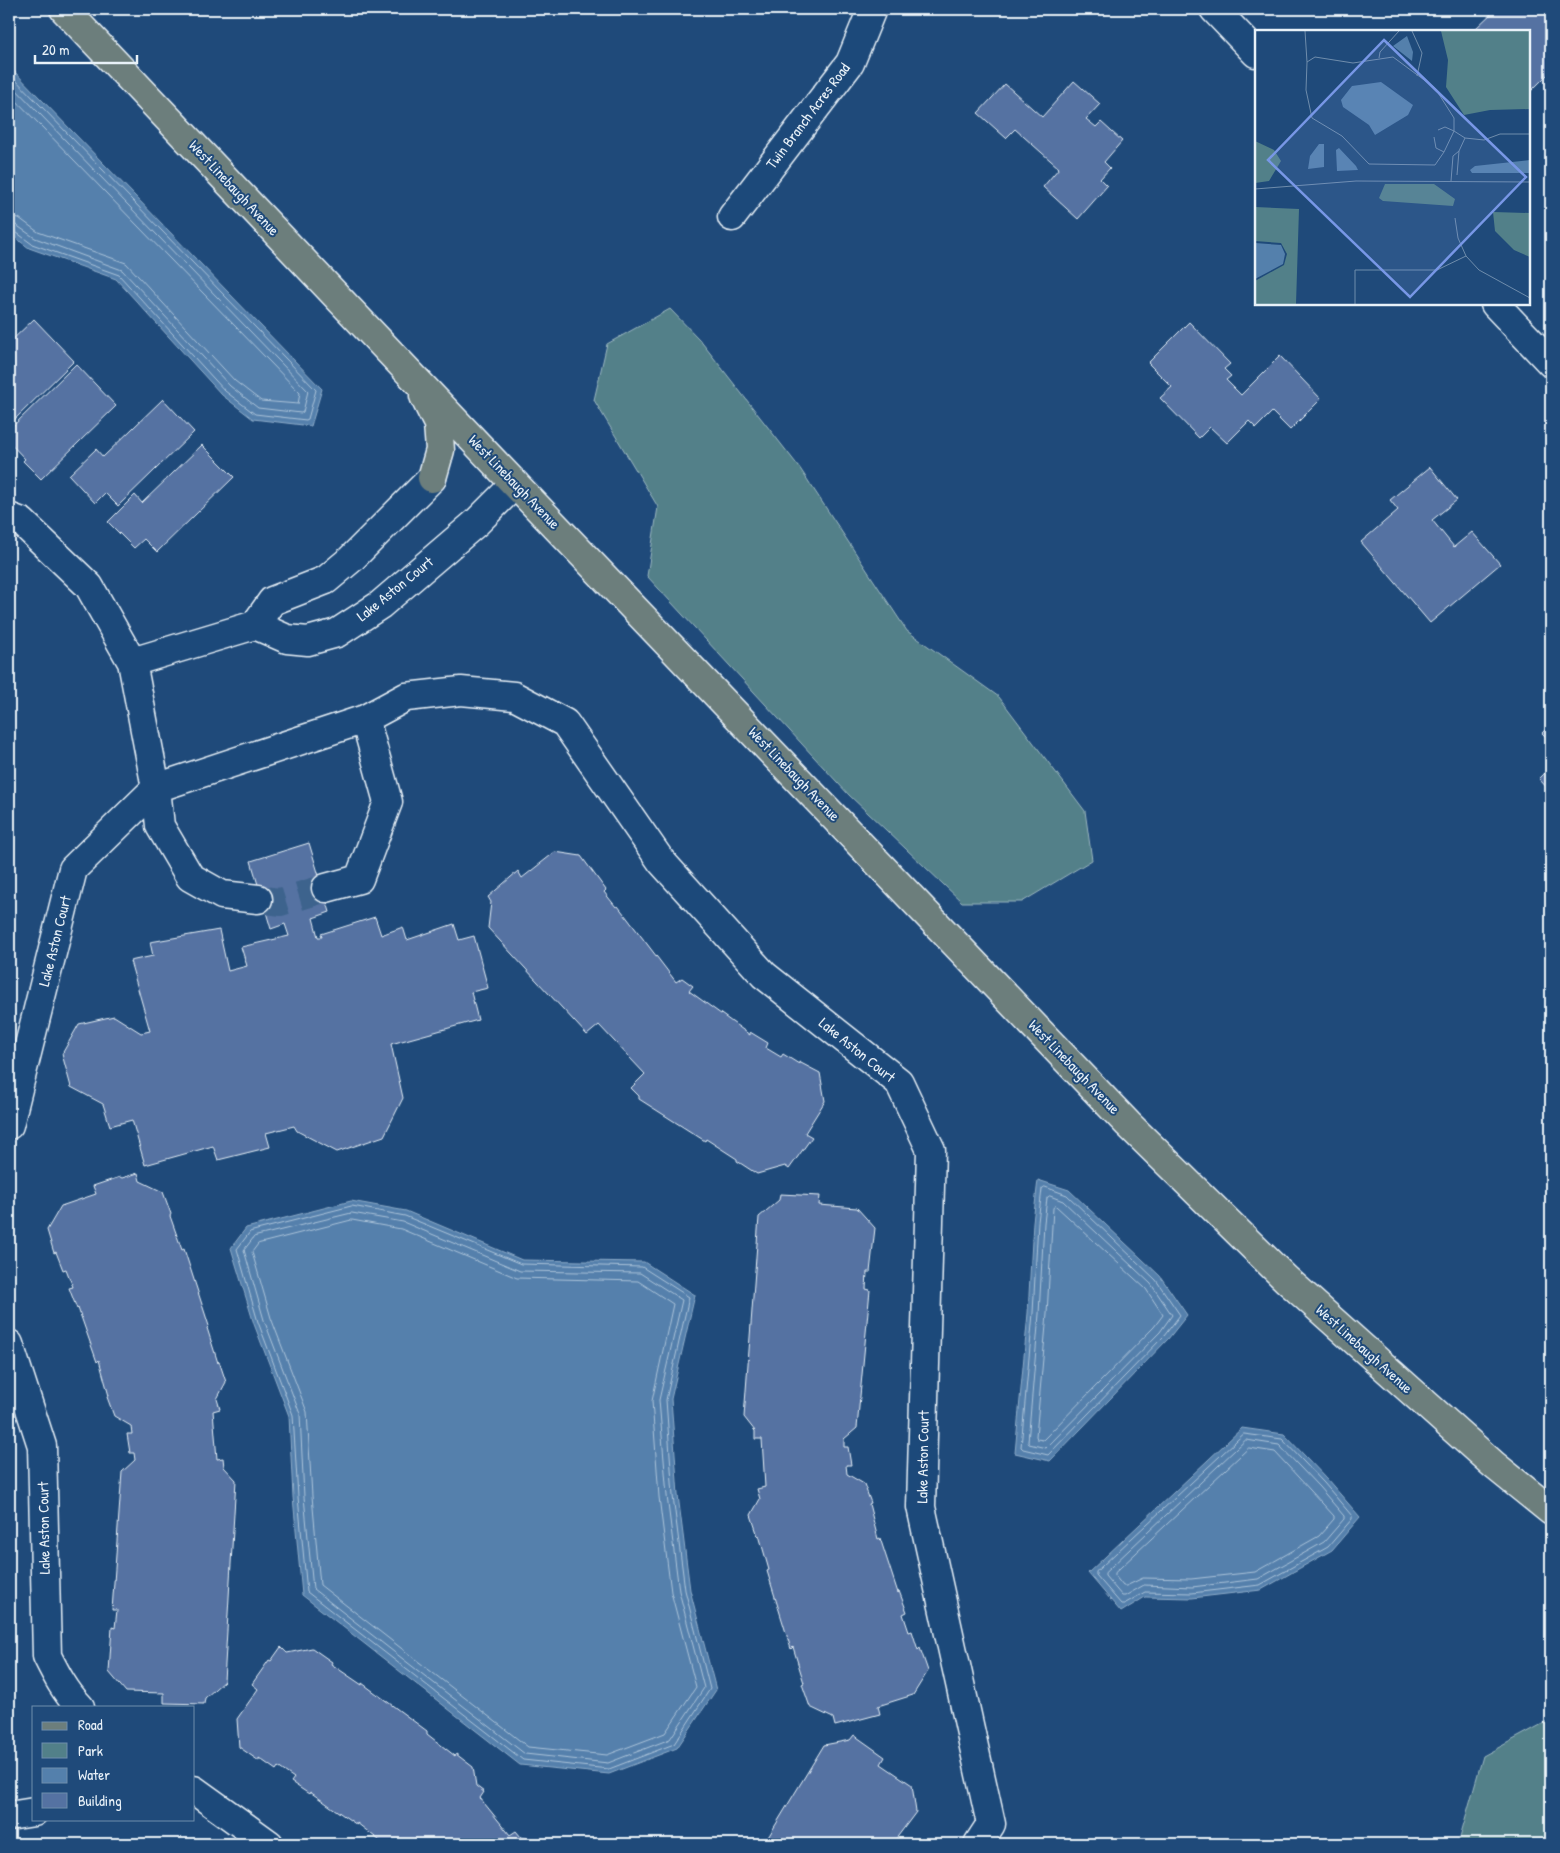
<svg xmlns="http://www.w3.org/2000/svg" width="1560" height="1853" font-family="'Patrick Hand',sans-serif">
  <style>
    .green { fill: #528089; stroke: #9db8c0 }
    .water { fill: #5480ac; stroke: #8fadca }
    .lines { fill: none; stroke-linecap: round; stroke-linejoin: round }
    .shore { stroke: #adc4da; stroke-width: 1 }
    .building { fill: #5572a2; stroke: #e8f1f8 }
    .minor-tunnel { stroke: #3d638d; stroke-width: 28; stroke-dasharray: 28 14; stroke-linecap: butt }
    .minor-casing { stroke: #e8f1f8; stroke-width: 31 }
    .major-casing { stroke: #e8f1f8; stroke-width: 31 }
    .minor { stroke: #1f4a7a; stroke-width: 28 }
    .major { stroke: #6c7e7c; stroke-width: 28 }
    .labels { text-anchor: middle; stroke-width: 4; stroke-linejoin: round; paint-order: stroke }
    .street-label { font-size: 15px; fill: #e8f1f8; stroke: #1f4a7a }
    .inset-road { fill: none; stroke: #6f8dac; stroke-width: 1 }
    .view { fill: #7897e6; fill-opacity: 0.15; stroke: #7897e6; stroke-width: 2.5 }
    .inset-edge { fill: none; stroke: #e8f1f8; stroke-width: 2.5 }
  </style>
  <rect width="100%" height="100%" fill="#1f4a7a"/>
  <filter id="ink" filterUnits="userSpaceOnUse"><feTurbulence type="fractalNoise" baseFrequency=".02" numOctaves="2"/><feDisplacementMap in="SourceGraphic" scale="10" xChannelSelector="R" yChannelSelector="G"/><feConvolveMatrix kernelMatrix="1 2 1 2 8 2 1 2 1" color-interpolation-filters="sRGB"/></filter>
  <g filter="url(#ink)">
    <path class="green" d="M670,309l29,30 100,128 108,164 92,66 86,114 7,49 -70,42h-60l-113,-107 -202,-219 11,-69 -64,-107 13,-56z
      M1546,1722h5v122h-93l25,-88z"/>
    <path class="water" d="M9,66l313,323 -11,37 -58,-7 -31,-24 -106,-116 -87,-31 -20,-15z
      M1038,1180l31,10 91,86 27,39 -19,24 -118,122 -35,-8 13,-140 5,-91z
      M351,1201l55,10 116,49 122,2 51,33 -24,104 7,96 12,95 26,100 -39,58 -68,26 -89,-9 -218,-170 -9,-98 -4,-81 -35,-92 -23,-76 15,-20z
      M1242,1428l42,6 43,45 33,38 -28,33 -71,40 -69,8 -47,-1 -24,15 -33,-39z"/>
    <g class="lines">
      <path class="shore" d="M9,73l307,317 -8,29 -2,1 -51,-6 -30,-23 -106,-116 -87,-31 -19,-14h-4
        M9,82l299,309 -5,21 -2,1 -43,-5 -28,-22 -108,-116 -87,-32 -19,-13 -7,-2
        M9,93l291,300 -2,11 -37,-3 -26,-20 -109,-118 -88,-31 -19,-14 -10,-2
        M1045,1187l22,8 89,85 24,35 -16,21 -116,119 -25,-6 -2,-2 12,-134 5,-91 4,-33z
        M1050,1196l13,5 88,83 21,31 -12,17 -114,116 -17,-4 -1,-2 11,-128 5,-91 3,-25z
        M352,1206l53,10 116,48 121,3 47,30 -23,103 7,96 12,94 25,99 -36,55 -65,25 -86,-9 -216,-168 -9,-95 -5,-82 -35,-93 -21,-73 13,-17z
        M1056,1206l90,83 17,26 -9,12 -111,113 -6,-1 -1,-3 11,-122 6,-106z
        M352,1213l51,9 117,49 120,2 42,27 -23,100 8,96 12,95 25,97 -34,51 -62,24 -83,-9 -212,-165 -9,-92 -4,-83 -36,-94 -20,-70 10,-13z
        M352,1220l49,9 116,49 121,3 35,23 -21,97 7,96 12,95 25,95 -31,46 -58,22 -79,-8 -208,-162 -8,-89 -5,-84 -36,-94 -19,-66 6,-8z
        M1244,1434l38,5 42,44 28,33v3l-24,28 -68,38 -68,8 -47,-1 -21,12h-3l-25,-29v-3z
        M1246,1440l33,5 40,42 25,29v3l-20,23 -66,37 -66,8 -48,-2 -19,11h-3l-17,-20v-3z
        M1249,1448l26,4 59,64v3l-15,17 -64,36 -64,7 -48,-1 -17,8h-3l-8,-10v-3z"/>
    </g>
    <path class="building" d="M1496,9h52l3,3v59l-22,22v-62h-56z
      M1074,81l26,23 -14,15 10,8 5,-5 21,19 -18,21 6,6 -10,11 7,7 -29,33 -35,-32 16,-19 -44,-39 -9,9 -28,-25 27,-29 37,33z
      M34,319l40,42 -65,64v-82z
      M1189,322l41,42 -6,5 7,7 -5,4 15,15 39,-39 41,43 -31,31 -18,-18 -16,16 -7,-7 -22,22 -17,-16 -11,11 -39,-40 12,-11 -24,-24z
      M76,364l40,42 -75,73 -18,-18 2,-2 -16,-17v-12z
      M163,399l31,33 -76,74 -13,-13 -10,10 -26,-28 27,-26 7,8z
      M202,445l32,32 -77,75 -13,-13 -10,9 -26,-26 27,-27 7,8z
      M1430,467l27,33 -25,20 22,27 18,-15 28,32 -70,59 -69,-81 37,-32 -8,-10z
      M1551,724v18l-9,-9z
      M1551,767v25l-12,-13z
      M309,843l21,69 -17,6 5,19h4l-1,-3 54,-17 6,18 22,-8 4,13 47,-16 5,16 15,-4 14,52 -17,4 7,28 -87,24 12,54 -19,38 -47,16 -40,-21 -3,-5 -28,7 4,14 -52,13 -5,-14 -68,19 -13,-45 -22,6 -7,-22 -32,-17 -9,-33 17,-30 35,-8 27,17 9,-2 -20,-70 23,-5 -3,-14 69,-12 9,41 19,-5 -6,-19 48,-11 -4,-12 -14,5 -20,-68z
      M555,852l26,4 25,34 -2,2 12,15 2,-1 58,76 6,-4 11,8 -4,5 61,44v-3l18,11 -2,5 15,9 2,-3 16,10v-2l21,11 5,28 -20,32 7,4 -23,32 -4,-3 -28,8 -20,-13v-2l-31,-20 -1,2 -66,-42v-3l-8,-8 14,-14 -46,-49 -12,10 -99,-107 3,-26 -3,-5 30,-26 4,7z
      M138,1173l2,8 23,11 8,22 -1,2 12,34 2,-1 25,77 -2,2 11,35 1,-2 7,21 -9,17 3,10 -7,2 4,48 6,-1 1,9 12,13 -12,201 -19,17 -1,6 -40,-1v-10l-38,-1 -17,-20 3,-45 3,1 2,-18h-5l10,-138 13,-12 -1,-7h-4l-3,-19h5l-1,-8 -17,-10 -7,-19 2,-1 -10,-36 -2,2 -19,-54 -1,1 -8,-21 4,-1 -7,-18 -3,1 -7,-18 -2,1 -7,-23 14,-24 35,-12 -3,-8 27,-9 2,1z
      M780,1194l40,2 -1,9 38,3 18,20 -5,44h-3l-1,17 4,1 -13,138 -13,11v8h4l3,18h-5l1,9 17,10 7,19 -2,1 9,35 2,-1 18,55 1,-2 8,21 -4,2 6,18 3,-1 6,19 2,-2 8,23 -15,24 -35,11 2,8 -45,12 -2,-8 -23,-11 -8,-23 2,-1 -11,-36 -2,2 -24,-78 2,-1 -10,-35 -1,1 -7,-21 9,-16 -3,-10 8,-2 -3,-48h-7v-8l-11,-14 15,-200 20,-17z
      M281,1647l6,6 25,-5 20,14 -1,2 31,21v-2l65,48v3l28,22 1,-2 17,13 3,19 8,6 -4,6 30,37 6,-4 5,6 17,4 2,3h-156l-27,-21v2l-47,-33 -1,2 -18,-12 3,-4 -16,-11 -2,3 -17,-12v3l-20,-14 -2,-28 21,-30 -6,-5 17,-24 2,1z
      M854,1735l31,22 -4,7 31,21 4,27 -24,32h-128l60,-99 26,-5z"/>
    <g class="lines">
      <path class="minor-tunnel" d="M258,899l22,3 46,-14"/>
      <defs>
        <path id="minor" d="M1214,9l42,44
          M732,217l118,-154 22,-54
          M1495,304l56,59
          M9,517l13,5 67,64 43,76 24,126 -83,81 -64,256
          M255,625l32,14 21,2 29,-8 43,-28 97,-83 38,-38
          M132,662l123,-37 17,-24 54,-21 25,-21 81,-81
          M326,888l33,-9 29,-77 -23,-83 41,-22 55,-6 53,5 51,27 96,138 103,114 135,107 32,68 -10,357 70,317 -13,20
          M258,899l-36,-4 -32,-18 -30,-51 -4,-38 209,-69
          M9,1344l33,102 5,210c9,18 18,36 33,51
          M194,1790l75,54
          M9,1816l25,-4"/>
        <path id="major" d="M64,9l451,475 613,640 158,155 208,186 57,46
          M424,396l14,28 2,26 -8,28"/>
      </defs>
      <use href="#minor" class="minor-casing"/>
      <use href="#major" class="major-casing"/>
      <use href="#minor" class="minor"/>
      <use href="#major" class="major"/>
    </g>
  </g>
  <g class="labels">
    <g class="street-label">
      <text transform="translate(808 116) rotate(-53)" y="5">Twin Branch Acres Road</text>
      <text transform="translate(234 188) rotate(47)" y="5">West Linebaugh Avenue</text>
      <text transform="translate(514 482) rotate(46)" y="5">West Linebaugh Avenue</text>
      <text transform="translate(395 589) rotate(-39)" y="5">Lake Aston Court</text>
      <text transform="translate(794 774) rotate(46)" y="5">West Linebaugh Avenue</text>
      <text transform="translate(55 941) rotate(-76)" y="5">Lake Aston Court</text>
      <text transform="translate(857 1050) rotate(39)" y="5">Lake Aston Court</text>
      <text transform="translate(1074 1067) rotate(46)" y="5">West Linebaugh Avenue</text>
      <text transform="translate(1364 1349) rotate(42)" y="5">West Linebaugh Avenue</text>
      <text transform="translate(923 1457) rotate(-89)" y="5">Lake Aston Court</text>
      <text transform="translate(44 1528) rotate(-91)" y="5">Lake Aston Court</text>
    </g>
  </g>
  <g transform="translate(1255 30)">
    <rect width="275" height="275" fill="#1f4a7a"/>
    <path d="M186,1h89v78l-40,1 -26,5 -18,-28 2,-27zM0,111l19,9 7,11 -12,20 -14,2zM130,154h49l21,15 -2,7 -70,-5 -4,-3zM0,177l44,2 -3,95h-41v-23l29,-16 3,-11 -6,-11 -26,-2zM238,182l37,1v44l-16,-7 -19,-19z" fill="#528089"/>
    <path d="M152,6l6,16 -1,9 -19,-15zM126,52l32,23 -5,10 -33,20 -6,-10 -26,-18 -2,-7 11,-14zM64,114h5v23l-16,2 2,-13zM84,118l17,18 2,4 -21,1 -1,-21zM275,130v13h-58l-2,-3 5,-4zM0,213l26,2 4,9 -2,10 -28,15z" fill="#5480ac"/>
    <path class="inset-road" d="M50,1l2,31M157,1l10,22 -5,23M124,28l1,-6 19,-21M183,100l7,-3 9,4 -10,21M179,107l2,11 8,4 -9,13 -66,-1 -27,-28 -30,-18 -6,-28 1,-28 8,-5 38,6 40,-6 42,31 19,30v13l11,7 19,2 16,-6h30M202,145l2,-24 6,-13M196,151l2,-25 6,-5M0,159l101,-8 174,1M200,188l3,20 8,18 13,14 51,28M100,274v-34h82l29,-14"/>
    <path class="view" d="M129,10l142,137 -116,120 -142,-137z"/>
    <rect width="275" height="275" class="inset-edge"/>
  </g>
  <rect width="1560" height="1853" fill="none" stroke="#1f4a7a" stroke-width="30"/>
  <rect x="15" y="15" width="1530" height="1823" fill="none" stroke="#e8f1f8" stroke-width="2" filter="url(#ink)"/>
  <rect x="32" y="1706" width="162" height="115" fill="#1f4a7a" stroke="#6f8dac"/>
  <rect x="42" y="1722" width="25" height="8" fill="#6c7e7c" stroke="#6f8dac"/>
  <text x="78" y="1730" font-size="15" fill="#e8f1f8">Road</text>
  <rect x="42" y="1743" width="25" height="15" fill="#528089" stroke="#6f8dac"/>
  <text x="78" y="1756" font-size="15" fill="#e8f1f8">Park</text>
  <rect x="42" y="1768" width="25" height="15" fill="#5480ac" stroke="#6f8dac"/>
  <text x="78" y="1780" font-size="15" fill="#e8f1f8">Water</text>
  <rect x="42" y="1793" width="25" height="15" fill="#5572a2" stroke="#6f8dac"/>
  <text x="78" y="1806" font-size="15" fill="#e8f1f8">Building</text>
  <path d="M35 55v8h102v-8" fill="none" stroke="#e8f1f8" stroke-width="2.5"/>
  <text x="42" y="55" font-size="15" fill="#e8f1f8" stroke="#1f4a7a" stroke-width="4" paint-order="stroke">20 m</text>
</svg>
